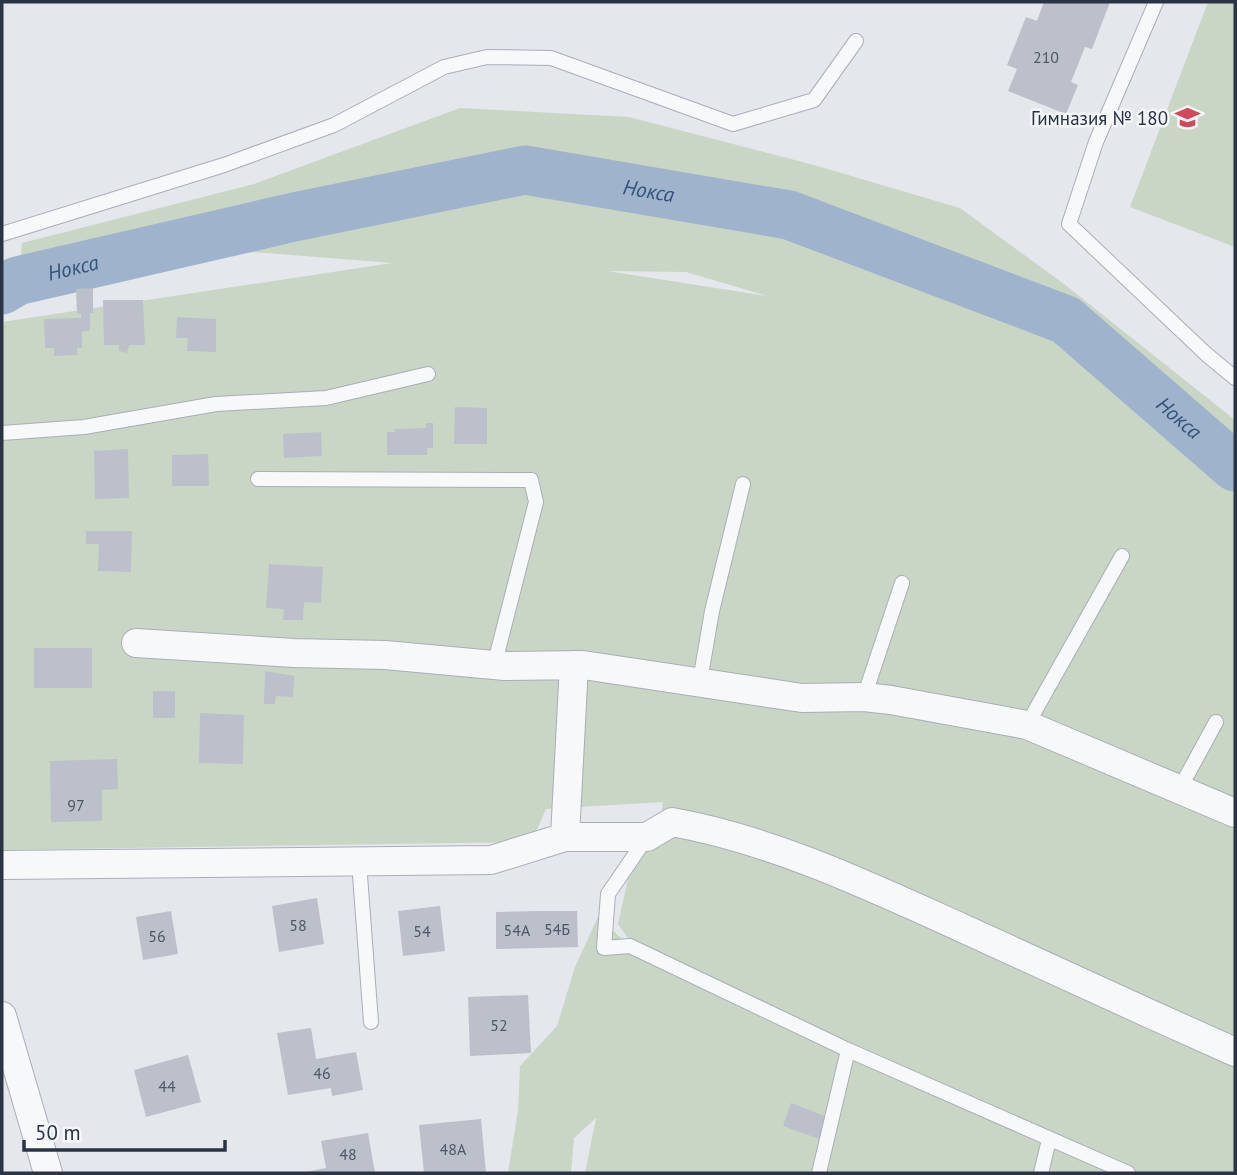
<svg xmlns="http://www.w3.org/2000/svg" width="1237" height="1175" font-family="'PT Sans',sans-serif">
  <style>
    .green { fill: #c9d6c5; fill-rule: evenodd }
    .lines { fill: none; stroke-linecap: round; stroke-linejoin: round }
    .river { stroke: #9fb4cc; stroke-width: 49 }
    .building { fill: #bbc0ca }
    .lane-casing { stroke: #a9aeb7; stroke-width: 16 }
    .street-casing { stroke: #a9aeb7; stroke-width: 30 }
    .lane { stroke: #f7f8fa; stroke-width: 14 }
    .street { stroke: #f7f8fa; stroke-width: 28 }
    .labels { text-anchor: middle; stroke-width: 5; stroke-linejoin: round; paint-order: stroke }
    .number-label { font-size: 16px; fill: #4f5766 }
    .poi-label { font-size: 19px; fill: #2b3445; stroke: #f4f6f9; text-anchor: end }
    .water-label { font-size: 21px; font-style: italic; fill: #34527a; stroke: #f4f6f9 }
  </style>
  <rect width="100%" height="100%" fill="#e4e7ec"/>
  <path class="green" d="M1208,2l27,1v244l-105,-40z
    M460,108l169,9 185,48 146,43 104,76 171,136v753h-650l11,-55 -22,20 -3,35h-63l10,-63 2,-44 37,-40 18,-59 23,-50 32,29 3,-1 -15,-21 22,-100 20,-3 3,-19 -117,7 -10,23 -16,10 -518,8v-528l390,-59 -138,-11 -169,20 -29,-12 -36,6 2,-23 232,-59zM607,271l79,1 81,24z"/>
  <g class="lines">
    <path class="river" id="s1" d="M2,290l15,-9 277,-64 231,-47 264,45 277,105 169,147"/>
  </g>
  <path class="building" d="M1044,2h66l-18,47 -7,-2 -14,35 7,3 -12,29 -58,-23 9,-22 -10,-4 19,-48 11,4z
    M93,288v25h-3v18h-8v17h-5v7l-23,1v-8h-9l-1,-29 37,-1v-5l-4,1 -1,-25z
    M103,300h40l2,45h-16l-2,8 -8,-2v-6h-15z
    M177,317l39,2v33l-29,-1 1,-13h-12z
    M455,407l32,1v36h-33z
    M426,423h7v25h-6v7h-40v-23h8v-3l31,-1z
    M321,432l1,24 -38,2 -1,-24z
    M128,449l1,49 -34,1 -1,-48z
    M208,454l1,32h-37v-31z
    M86,531h46l-1,41 -33,-1 1,-27h-13z
    M269,564l54,3 -2,36 -17,-1 -1,18h-20l1,-11 -18,-1z
    M34,648h58v40h-58z
    M265,671l29,5 -1,21 -17,-1 -1,8h-11z
    M153,691h22v27h-22z
    M200,713l44,2 -1,49 -44,-1z
    M117,759l1,30 -16,1v31l-51,1 -1,-61z
    M317,898l7,46 -45,8 -7,-46z
    M440,906l5,45 -42,5 -5,-45z
    M171,911l7,43 -35,6 -7,-43z
    M537,911h40l1,36 -82,2v-37z
    M528,995l3,58 -61,3 -2,-59z
    M311,1028l5,31 40,-7 7,38 -31,6 -1,-8 -43,7 -11,-62z
    M188,1055l13,47 -55,15 -12,-47z
    M791,1103l39,15 -8,22 -39,-14z
    M481,1119l5,54h-62l-5,-48z
    M368,1133l7,40h-74l25,-5 -5,-27z"/>
  <g class="lines">
    <defs>
      <path id="lane" d="M1156,2l-60,140 -27,82 137,130 29,24
        M2,234l222,-69 110,-40 110,-58 43,-10 64,1 182,66 81,-24 42,-59
        M2,433l82,-6 132,-23 110,-6 102,-24
        M258,479l273,1 5,22 -42,164
        M700,681l12,-70 31,-127
        M864,697l38,-114
        M1027,725l95,-169
        M1179,790l37,-68
        M647,837l-39,57 -4,54 26,-2 218,104 280,123
        M359,862l12,160
        M819,1173l29,-123
        M1041,1173l8,-33"/>
      <path id="street" d="M136,643l158,10 91,2 120,11 78,-1 219,33 62,-1 27,3 136,25 208,88
        M565,837l9,-172
        M2,865l489,-5 74,-23h82l25,-15c100,18 195,63 288,105 91,42 183,84 275,125
        M2,1016l46,157"/>
    </defs>
    <use href="#lane" class="lane-casing"/>
    <use href="#street" class="street-casing"/>
    <use href="#lane" class="lane"/>
    <use href="#street" class="street"/>
  </g>
  <defs>
    <symbol id="school-bare" viewBox="-9 -9 18 18"><path d="M0-5L7-2L0 1L-7-2ZM-4 1L0 2.5L4 1V4Q0 6-4 4Z" fill="#d1495b" stroke="#f4f6f9" stroke-width="2.5" paint-order="stroke"/></symbol>
  </defs>
  <g fill-rule="evenodd">
    <use href="#school-bare" x="1170" y="100" width="35" height="35"/>
  </g>
  <g class="labels">
    <g class="number-label">
      <text x="1046" y="63">210</text>
      <text x="76" y="811">97</text>
      <text x="298" y="931">58</text>
      <text x="557" y="935">54Б</text>
      <text x="517" y="936">54А</text>
      <text x="422" y="937">54</text>
      <text x="157" y="942">56</text>
      <text x="499" y="1031">52</text>
      <text x="322" y="1079">46</text>
      <text x="167" y="1092">44</text>
      <text x="453" y="1155">48А</text>
      <text x="348" y="1160">48</text>
    </g>
    <g class="poi-label">
      <text x="1168" y="125">Гимназия № 180</text>
    </g>
    <g class="water-label">
      <text dy="7" stroke="none"><textPath href="#s1" startOffset="663">Нокса</textPath></text>
      <text dy="7" stroke="none"><textPath href="#s1" startOffset="75">Нокса</textPath></text>
      <text dy="7" stroke="none"><textPath href="#s1" startOffset="1251">Нокса</textPath></text>
    </g>
  </g>
  <rect width="1237" height="1175" fill="none" stroke="#2b3445" stroke-width="7"/>
  <path d="M24 1140v10h201v-10" fill="none" stroke="#2b3445" stroke-width="3.5"/>
  <text x="35" y="1140" font-size="21" fill="#2b3445" stroke="#f4f6f9" stroke-width="5" paint-order="stroke">50 m</text>
</svg>
